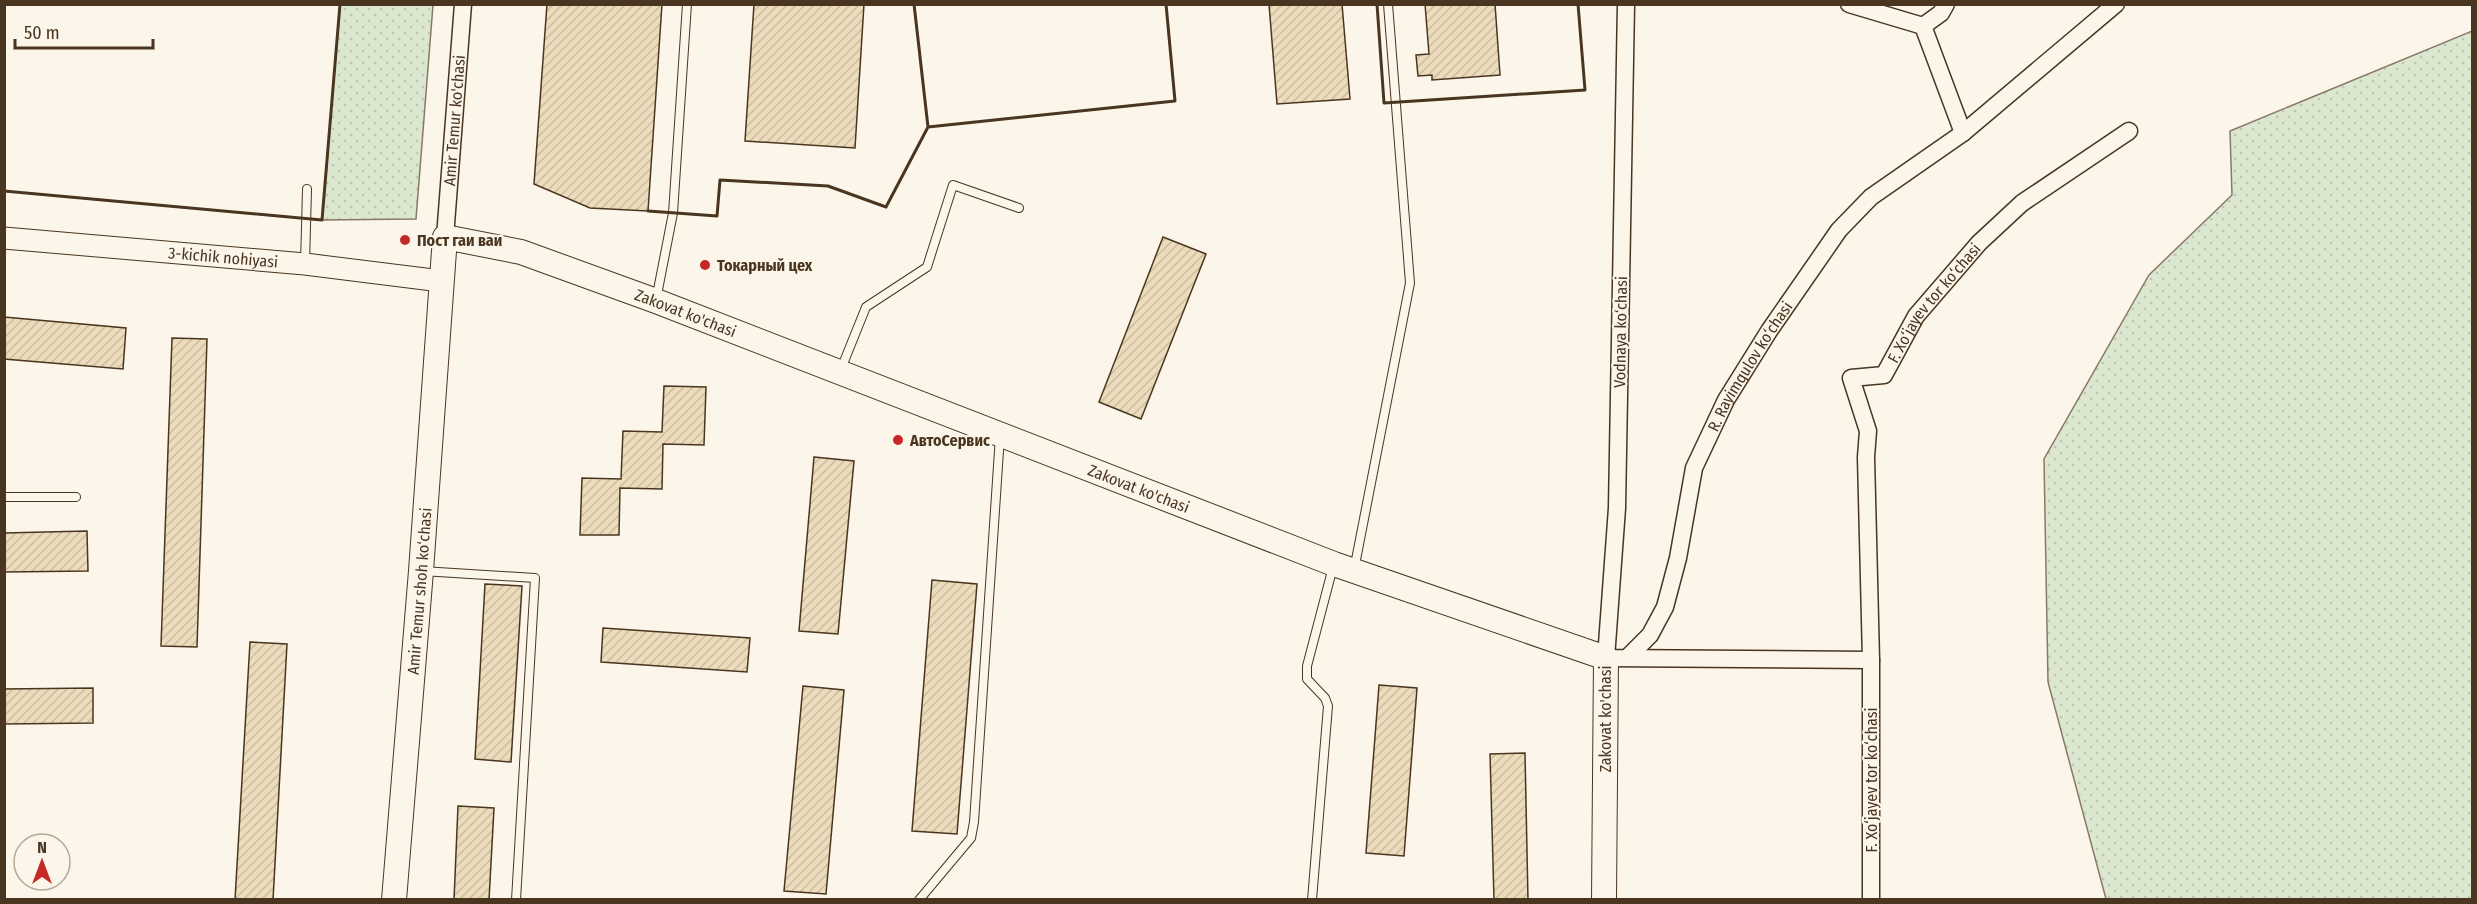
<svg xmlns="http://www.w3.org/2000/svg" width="2477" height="904" font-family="'Fira Sans Condensed',sans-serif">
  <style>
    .grass { fill: url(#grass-dots); stroke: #887966; stroke-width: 1.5 }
    .building { fill: url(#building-hatch); stroke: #4a3520; stroke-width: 1.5 }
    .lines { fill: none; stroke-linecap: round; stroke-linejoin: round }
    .service-casing { stroke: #4a3520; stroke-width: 10 }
    .minor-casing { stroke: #4a3520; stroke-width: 19 }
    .tertiary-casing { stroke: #4a3520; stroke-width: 23 }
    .secondary-casing { stroke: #4a3520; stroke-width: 26 }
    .service { stroke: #fbf6e9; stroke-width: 8 }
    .minor { stroke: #fbf6e9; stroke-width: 16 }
    .tertiary { stroke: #fbf6e9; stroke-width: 21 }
    .secondary { stroke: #fbf6e9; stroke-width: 24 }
    .wall { stroke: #4a3520; stroke-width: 3 }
    .poi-dot { fill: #c62828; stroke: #fbf6e9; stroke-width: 2 }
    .labels { text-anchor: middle; stroke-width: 4.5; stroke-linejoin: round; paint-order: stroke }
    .street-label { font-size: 16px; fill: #4a3520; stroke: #fbf6e9 }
    .poi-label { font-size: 16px; font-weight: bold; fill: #4a3520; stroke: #fbf6e9; text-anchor: start }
  </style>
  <defs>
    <pattern id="grass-dots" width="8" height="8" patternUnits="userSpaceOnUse" patternTransform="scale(1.5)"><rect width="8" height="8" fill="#dce7d0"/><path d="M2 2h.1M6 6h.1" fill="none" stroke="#bec7b2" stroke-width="1.8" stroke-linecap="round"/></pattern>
    <pattern id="building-hatch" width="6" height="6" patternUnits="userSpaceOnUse" patternTransform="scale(1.5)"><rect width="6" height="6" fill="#ecdcbc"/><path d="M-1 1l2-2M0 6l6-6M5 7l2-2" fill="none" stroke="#ccbda1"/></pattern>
  </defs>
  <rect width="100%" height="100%" fill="#fbf6e9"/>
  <path class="grass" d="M340,5h93l-17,214 -94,1z
    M2472,31v868h-366l-58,-217 -4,-223 105,-184 83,-80 -2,-64z"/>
  <path class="building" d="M547,4h115l-14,207 -58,-3 -56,-24z
    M754,4h110l-9,144 -110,-7z
    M1269,4h73l8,95 -73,5z
    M1425,4h70l5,71 -68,5v-5l-14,1 -2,-21 13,-1z
    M1163,237l43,17 -65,165 -42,-17z
    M4,317l122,11 -3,41 -119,-10z
    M172,338l35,1 -10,308 -36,-1z
    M664,386l42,1 -2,58 -41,-1 -1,45 -42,-1 -1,47h-39l2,-57 39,1 2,-48 39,1z
    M814,457l40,4 -16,173 -39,-3z
    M87,531l1,40 -84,1v-39z
    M932,580l45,4 -20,250 -45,-3z
    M485,584l37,2 -11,176 -36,-3z
    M603,628l147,10 -3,34 -146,-10z
    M250,642l37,2 -14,256h-38z
    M1379,685l38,3 -13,168 -38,-3z
    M803,686l41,4 -18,204 -42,-3z
    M93,688v35l-89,1v-35z
    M1525,753l3,147h-34l-4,-146z
    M458,806l36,2 -5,92h-35z"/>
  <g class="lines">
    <defs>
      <path id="service" d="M305,264l2,-75
        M656,300l17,-87 14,-209
        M841,369l25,-62 61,-40 26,-82 66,23
        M4,497h72
        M1354,570l56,-287 -22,-279
        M422,571l113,7 -19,322
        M919,900l52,-62 3,-16 26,-386
        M1312,900l16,-194 -3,-8 -18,-19v-13l26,-99"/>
      <g id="minor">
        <path d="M1626,4l-9,504 -11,150 265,2"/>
        <path d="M1849,4l74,22"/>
        <path d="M1946,4l-5,9 -18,13 40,107"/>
        <path id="s1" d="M445,237l18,-233"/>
        <path id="s2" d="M1628,657l22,-22 15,-28 13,-49 16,-90 32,-68 43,-69 70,-101 32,-33 92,-64 153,-129"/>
        <path id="s3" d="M1871,900v-240l-5,-203 2,-26 -17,-53 33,-3 32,-59 63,-73 43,-40 107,-72"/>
      </g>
      <g id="tertiary">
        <path id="s4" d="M4,238l301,26 136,17"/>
      </g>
      <g id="secondary">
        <path id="s5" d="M394,900l27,-329 24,-334 76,15 135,49 678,263 272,94 -2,242"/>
      </g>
    </defs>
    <use href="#service" class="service-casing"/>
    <use href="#minor" class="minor-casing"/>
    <use href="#tertiary" class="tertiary-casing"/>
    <use href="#secondary" class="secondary-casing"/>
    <use href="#service" class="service"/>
    <use href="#minor" class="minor"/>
    <use href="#tertiary" class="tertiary"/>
    <use href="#secondary" class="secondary"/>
    <path class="wall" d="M1377,4l7,99 201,-13 -7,-86
      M928,127l247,-26 -9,-97
      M4,191l318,29 18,-216
      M648,211l69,5 3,-36 108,6 58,21 42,-80 -14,-123"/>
  </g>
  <g class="poi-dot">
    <circle cx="405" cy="240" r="6"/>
    <circle cx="705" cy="265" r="6"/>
    <circle cx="898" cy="440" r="6"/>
  </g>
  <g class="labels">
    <g class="street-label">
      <text dy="6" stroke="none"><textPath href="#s1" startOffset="117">Amir Temur ko'chasi</textPath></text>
      <text dy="6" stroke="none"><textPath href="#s4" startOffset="220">3-kichik nohiyasi</textPath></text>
      <text dy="6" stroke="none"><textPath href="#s3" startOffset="646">F. Xo‘jayev tor ko‘chasi</textPath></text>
      <text dy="6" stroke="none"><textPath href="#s5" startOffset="918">Zakovat ko'chasi</textPath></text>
      <text transform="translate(1620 332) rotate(-89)" y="6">Vodnaya ko‘chasi</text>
      <text dy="6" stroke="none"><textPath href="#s2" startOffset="321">R. Rayimqulov ko‘chasi</textPath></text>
      <text dy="6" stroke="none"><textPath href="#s5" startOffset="1404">Zakovat ko'chasi</textPath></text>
      <text dy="6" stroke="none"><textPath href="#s5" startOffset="310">Amir Temur shoh ko‘chasi</textPath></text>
      <text transform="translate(1605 719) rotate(-90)" y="6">Zakovat ko'chasi</text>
      <text transform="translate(1871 780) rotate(-90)" y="6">F. Xo‘jayev tor ko‘chasi</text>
    </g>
    <g class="poi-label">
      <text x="417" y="246">Пост гаи ваи</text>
      <text x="717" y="271">Токарный цех</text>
      <text x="910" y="446">АвтоСервис</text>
    </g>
  </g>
  <rect width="2477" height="904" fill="none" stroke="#4a3520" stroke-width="12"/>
  <g transform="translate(42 862)"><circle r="28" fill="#fbf6e9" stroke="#b4a999" stroke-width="1.5"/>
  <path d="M0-4.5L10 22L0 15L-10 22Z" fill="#c62828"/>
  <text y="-9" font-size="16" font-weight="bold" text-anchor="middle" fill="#4a3520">N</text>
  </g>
  <path d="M15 39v9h138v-9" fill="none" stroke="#4a3520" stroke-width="3"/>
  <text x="24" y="39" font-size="18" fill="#4a3520" stroke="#fbf6e9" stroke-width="4.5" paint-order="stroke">50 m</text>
</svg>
